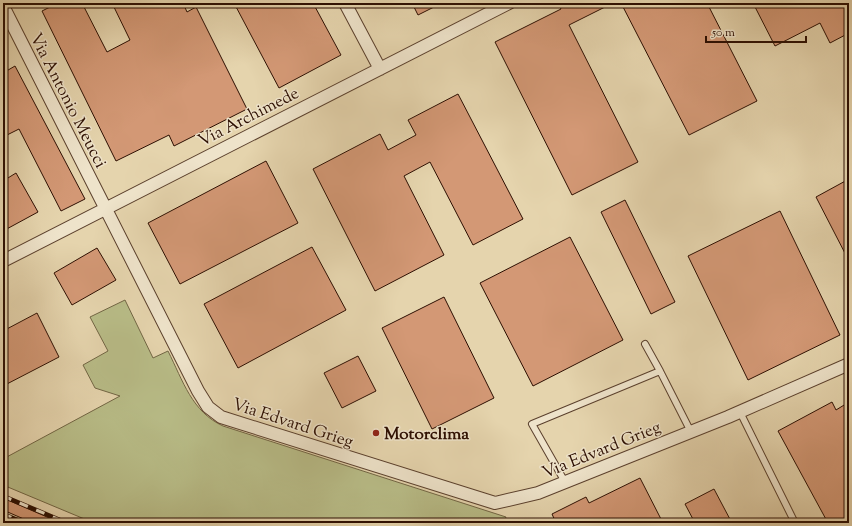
<svg xmlns="http://www.w3.org/2000/svg" width="852" height="526" font-family="'Sorts Mill Goudy',serif">
  <style>
    .green { fill: #b8bc87; stroke: #726644 }
    .building { fill: #d39875; stroke: #2d0f02 }
    .lines { fill: none; stroke-linecap: round; stroke-linejoin: round }
    .service-casing { stroke: #5b402d; stroke-width: 8 }
    .minor-casing { stroke: #5b402d; stroke-width: 14 }
    .service { stroke: #eee3ca; stroke-width: 6 }
    .minor { stroke: #eee3ca; stroke-width: 12 }
    .rail-casing { stroke: #2d0f02; stroke-width: 4.5 }
    .rail { stroke: #eee3ca; stroke-width: 3; stroke-dasharray: 9; stroke-linecap: butt }
    .poi-dot { fill: #8f2418; stroke: #eee3ca; stroke-width: 1.5 }
    .labels { text-anchor: middle; stroke-width: 3; stroke-linejoin: round; paint-order: stroke }
    .street-label { font-size: 17px; fill: #2d0f02; stroke: #eee3ca }
    .poi-label { font-size: 17px; font-weight: bold; fill: #2d0f02; stroke: #eee3ca; text-anchor: start }
  </style>
  <rect width="100%" height="100%" fill="#e5d4ad"/>
  <filter id="stains"><feTurbulence type="fractalNoise" baseFrequency=".005" numOctaves="4"/><feColorMatrix values="0 0 0 0 .2 0 0 0 0 .09 0 0 0 0 .02 0 0 0 .5 -.17"/></filter>
  <radialGradient id="worn" r=".72"><stop offset=".6" stop-color="#630" stop-opacity="0"/><stop offset="1" stop-color="#630" stop-opacity=".3"/></radialGradient>
  <path class="green" d="M125,300l28,58 15,-7c15,30 24,61 55,75l283,91 -2,6h-410l-91,-38v-26l117,-63 -25,-8 -12,-23 25,-14 -18,-34z"/>
  <path class="building" d="M58,3h24l25,49 23,-12 -18,-37h71l4,9 9,-5 51,102 -73,37 -5,-11 -53,26 -74,-150z
    M234,3h79l28,52 -62,33z
    M412,3h30l-24,12z
    M558,3h55l-44,22 69,137 -66,33 -77,-153 66,-33z
    M621,3h86l50,98 -68,34z
    M753,3h96v30l-19,10 -10,-20 -45,23z
    M15,66l70,133 -24,12 -42,-82 -16,8v-64z
    M458,94l65,125 -50,26 -43,-83 -26,14 40,79 -69,36 -62,-122 67,-35 8,16 28,-15 -8,-15z
    M266,161l32,62 -118,61 -32,-61z
    M16,173l22,39 -35,19v-50z
    M849,179v82l-33,-64z
    M625,200l50,102 -24,12 -50,-102z
    M780,211l60,124 -92,45 -60,-124z
    M570,237l53,103 -90,46 -53,-103z
    M312,247l34,63 -108,58 -34,-64z
    M97,248l19,32 -44,25 -18,-32z
    M444,297l50,101 -62,31 -50,-101z
    M37,313l22,44 -56,29v-55z
    M358,356l18,35 -34,17 -18,-35z
    M832,402l4,8 13,-8v121h-21l-50,-92z
    M640,478l23,45h-107l-4,-9 34,-17 3,6z
    M714,489l18,34h-37l-10,-19z
    M3,498l58,25h-28l-30,-13z"/>
  <g class="lines">
    <defs>
      <path id="service" d="M645,344l15,27
        M740,412l55,111
        M565,482l-33,-58 128,-53 31,61"/>
      <path id="minor" d="M345,3l35,66
        M3,6l195,385 10,16 13,10 274,86 43,-10 190,-76 121,-53
        M3,261l506,-258"/>
    </defs>
    <use href="#service" class="service-casing"/>
    <use href="#minor" class="minor-casing"/>
    <use href="#service" class="service"/>
    <use href="#minor" class="minor"/>
    <defs>
      <path id="rail" d="M3,496l64,27
        M3,514l22,9
        M3,522l3,1"/>
    </defs>
    <use href="#rail" class="rail-casing"/>
    <use href="#rail" class="rail"/>
  </g>
  <circle class="poi-dot" cx="376" cy="433" r="4"/>
  <g class="labels">
    <g class="street-label">
      <text transform="translate(69 100) rotate(63)" y="6">Via Antonio Meucci</text>
      <text transform="translate(248 116) rotate(-27)" y="6">Via Archimede</text>
      <text transform="translate(293 422) rotate(18)" y="6">Via Edvard Grieg</text>
      <text transform="translate(601 449) rotate(-22)" y="6">Via Edvard Grieg</text>
    </g>
    <g class="poi-label">
      <text x="384" y="439">Motorclima</text>
    </g>
  </g>
  <rect width="852" height="526" fill="none" stroke="#e5d4ad" stroke-width="16"/>
  <rect x="4" y="4" width="844" height="518" fill="none" stroke="#2d0f02" stroke-width="2"/>
  <rect x="8" y="8" width="836" height="510" fill="none" stroke="#2d0f02"/>
  <path d="M706 36v6h100v-6" fill="none" stroke="#2d0f02" stroke-width="2"/>
  <text x="712" y="36" font-size="12" fill="#2d0f02" stroke="#eee3ca" stroke-width="3" paint-order="stroke">50 m</text>
  <rect width="100%" height="100%" filter="url(#stains)"/>
  <rect width="100%" height="100%" fill="url(#worn)"/>
</svg>
